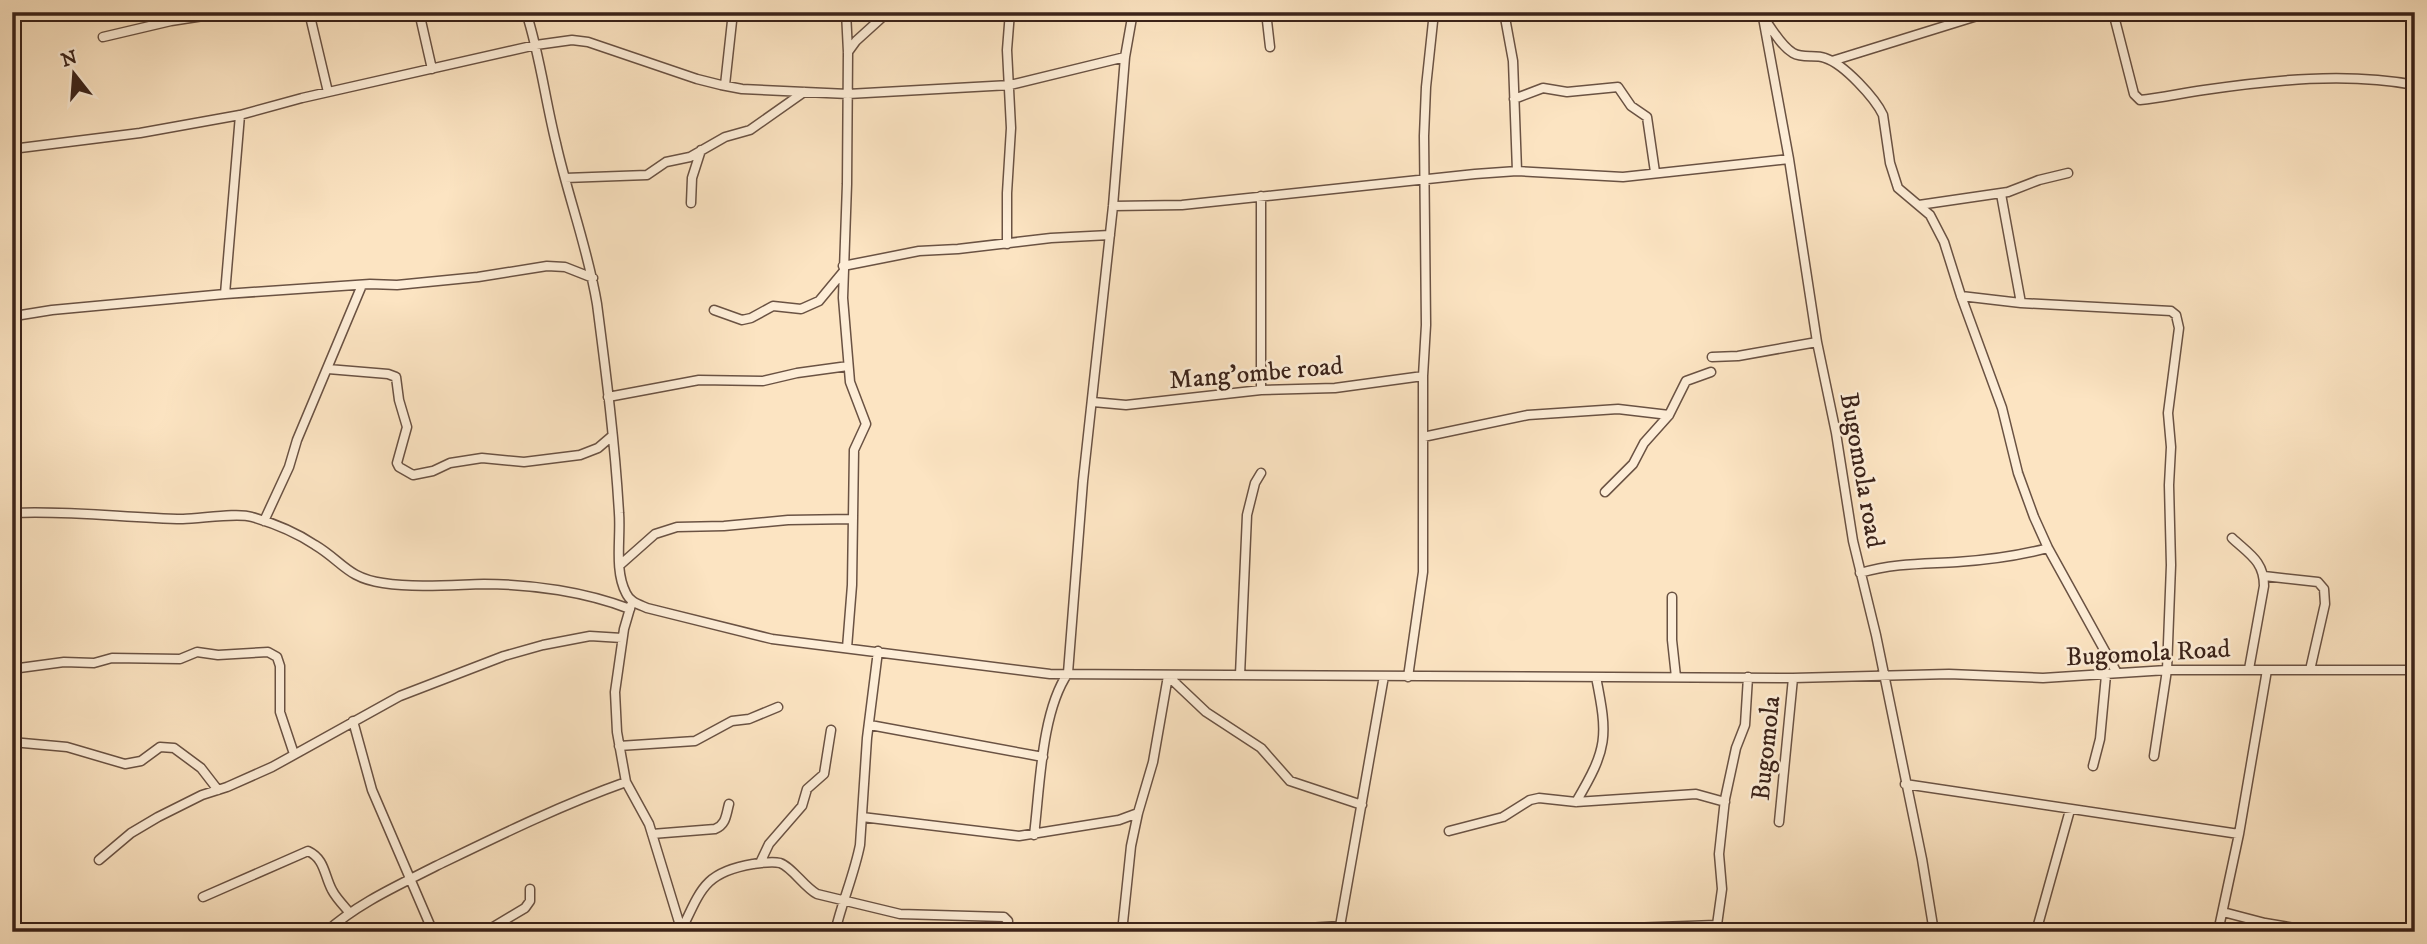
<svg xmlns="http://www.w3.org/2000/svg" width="2427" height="944" font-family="'IM FELL DW Pica',serif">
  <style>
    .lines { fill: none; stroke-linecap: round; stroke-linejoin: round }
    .minor-casing { stroke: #6a5243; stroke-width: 11 }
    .minor { stroke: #fdedd7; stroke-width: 8 }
    .labels { text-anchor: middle; stroke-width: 5; stroke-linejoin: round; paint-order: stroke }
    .street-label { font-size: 26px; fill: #3a2219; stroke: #fdedd7 }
  </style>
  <rect width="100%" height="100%" fill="#fce4c2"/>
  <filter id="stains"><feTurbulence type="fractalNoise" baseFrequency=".00286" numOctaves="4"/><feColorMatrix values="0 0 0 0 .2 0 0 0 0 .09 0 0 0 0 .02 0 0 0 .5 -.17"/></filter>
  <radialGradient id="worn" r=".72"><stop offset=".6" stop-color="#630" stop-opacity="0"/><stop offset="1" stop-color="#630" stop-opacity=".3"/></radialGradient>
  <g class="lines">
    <defs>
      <path id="minor" d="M309,12l19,80
        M419,12l13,57
        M526,12c14,43 19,87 30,131 12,54 32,106 41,161 9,69 18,139 22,209 2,25 -5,57 7,80 4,9 12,11 21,15l125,31 278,35 743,4 156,-4 94,4 124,-8h248
        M846,12l2,40 -1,132 -4,114 7,84 16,42 -12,26 -2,135 -5,63
        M1266,12l4,35
        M1504,12l9,49 4,110
        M1762,12l27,147 28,183 19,91 17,108 23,94 46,224 12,73
        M2113,12l21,82 6,6c21,-2 42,-7 64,-10 69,-10 142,-18 211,-5
        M2413,12l2,18
        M1765,20c8,10 16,26 28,33 10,6 22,1 32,5 19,6 50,40 58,57l7,48 8,25 32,27 14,27 17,54 41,112 16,65 16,44 14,31 69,125
        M103,37l68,-16 58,-9
        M848,52l8,-11 32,-29
        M1832,61l158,-49
        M725,85l8,-73
        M1514,99l29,-11 24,4 51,-5 13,19 16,11 8,55
        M12,149l128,-16 100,-18 62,-17 234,-53 36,-5 16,2 109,37 24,6 21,4 106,5 162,-9 115,-28
        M565,178l82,-3 19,-13 24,-5 35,-20 25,-7 54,-38
        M2001,194l20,109
        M1261,196v194
        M691,203l1,-25 9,-28
        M1919,205l89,-13 31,-12 29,-7
        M1113,206l69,-1 293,-31 42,-3 106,6 166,-18
        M1007,244v-51l4,-65 -4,-78 3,-38
        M843,266l76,-15 39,-2 93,-11 59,-3
        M225,294l15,-179
        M1961,296l60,7 150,8 5,4 3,13 -11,85 3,34 -2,38 2,80 -4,105 -13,86
        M714,310l28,10 9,-2 22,-12 28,3 18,-8 24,-29
        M12,314l9,1 31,-5 173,-16 145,-10 27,1 81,-8 69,-11 18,1 28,11
        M1712,357l26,-1 79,-14
        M328,369l60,5 8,3 3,23 8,27 -10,36 2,4 14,8 20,-4 17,-8 32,-5 42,4 56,-7 18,-7 14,-12
        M608,397l91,-17 64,1 34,-8 51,-7
        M1093,402l33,3 135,-15 74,-2 88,-12
        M1423,437l105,-22 90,-6 51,6
        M1605,492l28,-28 11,-21 25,-28 17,-34 25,-9
        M12,513c57,-3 114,5 171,6 17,0 54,-7 69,-2 21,6 45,16 63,28 27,16 32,33 68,38 33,5 67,2 101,1 48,0 102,8 146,25
        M264,521l25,-54 8,-27 65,-155
        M2232,538c17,16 32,23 32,48l-15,83
        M620,565l35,-31 22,-7 47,-1 64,-6 65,-1
        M1860,573c35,-10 62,-9 97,-11 31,-2 61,-6 91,-14
        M2264,576l54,6 6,7 1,15 -15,66
        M1672,597v43l4,37
        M631,605l-7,24 -9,63 2,40 9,50 23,42 33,108
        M12,669l52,-7 30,1 18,-5 68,1 17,-7 21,3 50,-3 9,5 3,9v46l14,42
        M1240,675l7,-160 8,-32 6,-10
        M1168,676l38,36 55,36 29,33 72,24
        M1408,677l15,-105v-196l3,-51 -2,-189 2,-49 8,-75
        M353,721l19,69 61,142
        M870,725l173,32
        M12,742l55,5 58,17 16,-3 19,-14 14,1 27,20 17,22
        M619,746l76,-5 37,-20 17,-2 29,-12
        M2093,766l7,-27 6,-64
        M1905,784l334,50
        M1576,802c32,-54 32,-65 20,-125
        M862,817l157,19 100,-16 19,-7
        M1779,822l14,-144
        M1449,831l54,-14 27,-17 9,-2 37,4 120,-8 29,8
        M652,834l63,-5c11,-4 11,-14 14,-25
        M1034,835c6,-47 7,-123 34,-162l15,-192 30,-275 12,-149 8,-45
        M99,860l32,-27 27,-16 44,-22 25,-8 45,-20 128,-71 104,-40 39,-11 47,-9 32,2
        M760,863l9,-19 33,-38 5,-17 17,-15 7,-44
        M203,897l105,-46c17,8 16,24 24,39 4,8 12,16 18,23
        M2223,912l42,11 53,9
        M682,929c19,-40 23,-57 71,-65 7,-1 19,-3 27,-1 12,4 24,24 37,31l83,20 104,3 4,4 -1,11
        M1506,930l38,1 172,-6
        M326,932c32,-29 73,-47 110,-66 62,-30 125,-61 190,-84
        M485,932l40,-24 5,-7v-12
        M835,932c7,-30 19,-57 25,-87l7,-107 11,-87
        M1122,932l9,-86 7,-33 15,-51 15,-86
        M1239,932l101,-6
        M1339,932l45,-256
        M1716,932l6,-43 -3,-35 6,-55 11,-51 9,-23 3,-48
        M2036,932l34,-122
        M2218,932l21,-98 28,-164"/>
    </defs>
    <use href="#minor" class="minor-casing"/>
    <use href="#minor" class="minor"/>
  </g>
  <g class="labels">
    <g class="street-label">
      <text transform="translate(1256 372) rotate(-5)" y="9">Mang'ombe road</text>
      <text transform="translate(1863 470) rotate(80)" y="9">Bugomola road</text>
      <text transform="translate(2148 652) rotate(-3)" y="9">Bugomola Road</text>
      <text transform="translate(1765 748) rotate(-84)" y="9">Bugomola</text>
    </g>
  </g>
  <rect width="2427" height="944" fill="none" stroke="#fce4c2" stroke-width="42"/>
  <rect x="14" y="14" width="2399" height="916" fill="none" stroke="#3a2219" stroke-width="3.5"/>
  <rect x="21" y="21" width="2385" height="902" fill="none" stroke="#3a2219" stroke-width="2"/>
  <g transform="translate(74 74) rotate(343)" stroke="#fdedd7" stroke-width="5" paint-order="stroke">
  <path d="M0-5L12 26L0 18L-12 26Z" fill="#3a2219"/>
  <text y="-10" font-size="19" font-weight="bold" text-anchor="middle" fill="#3a2219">N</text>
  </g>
  <rect width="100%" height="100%" filter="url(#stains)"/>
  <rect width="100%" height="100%" fill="url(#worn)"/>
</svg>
